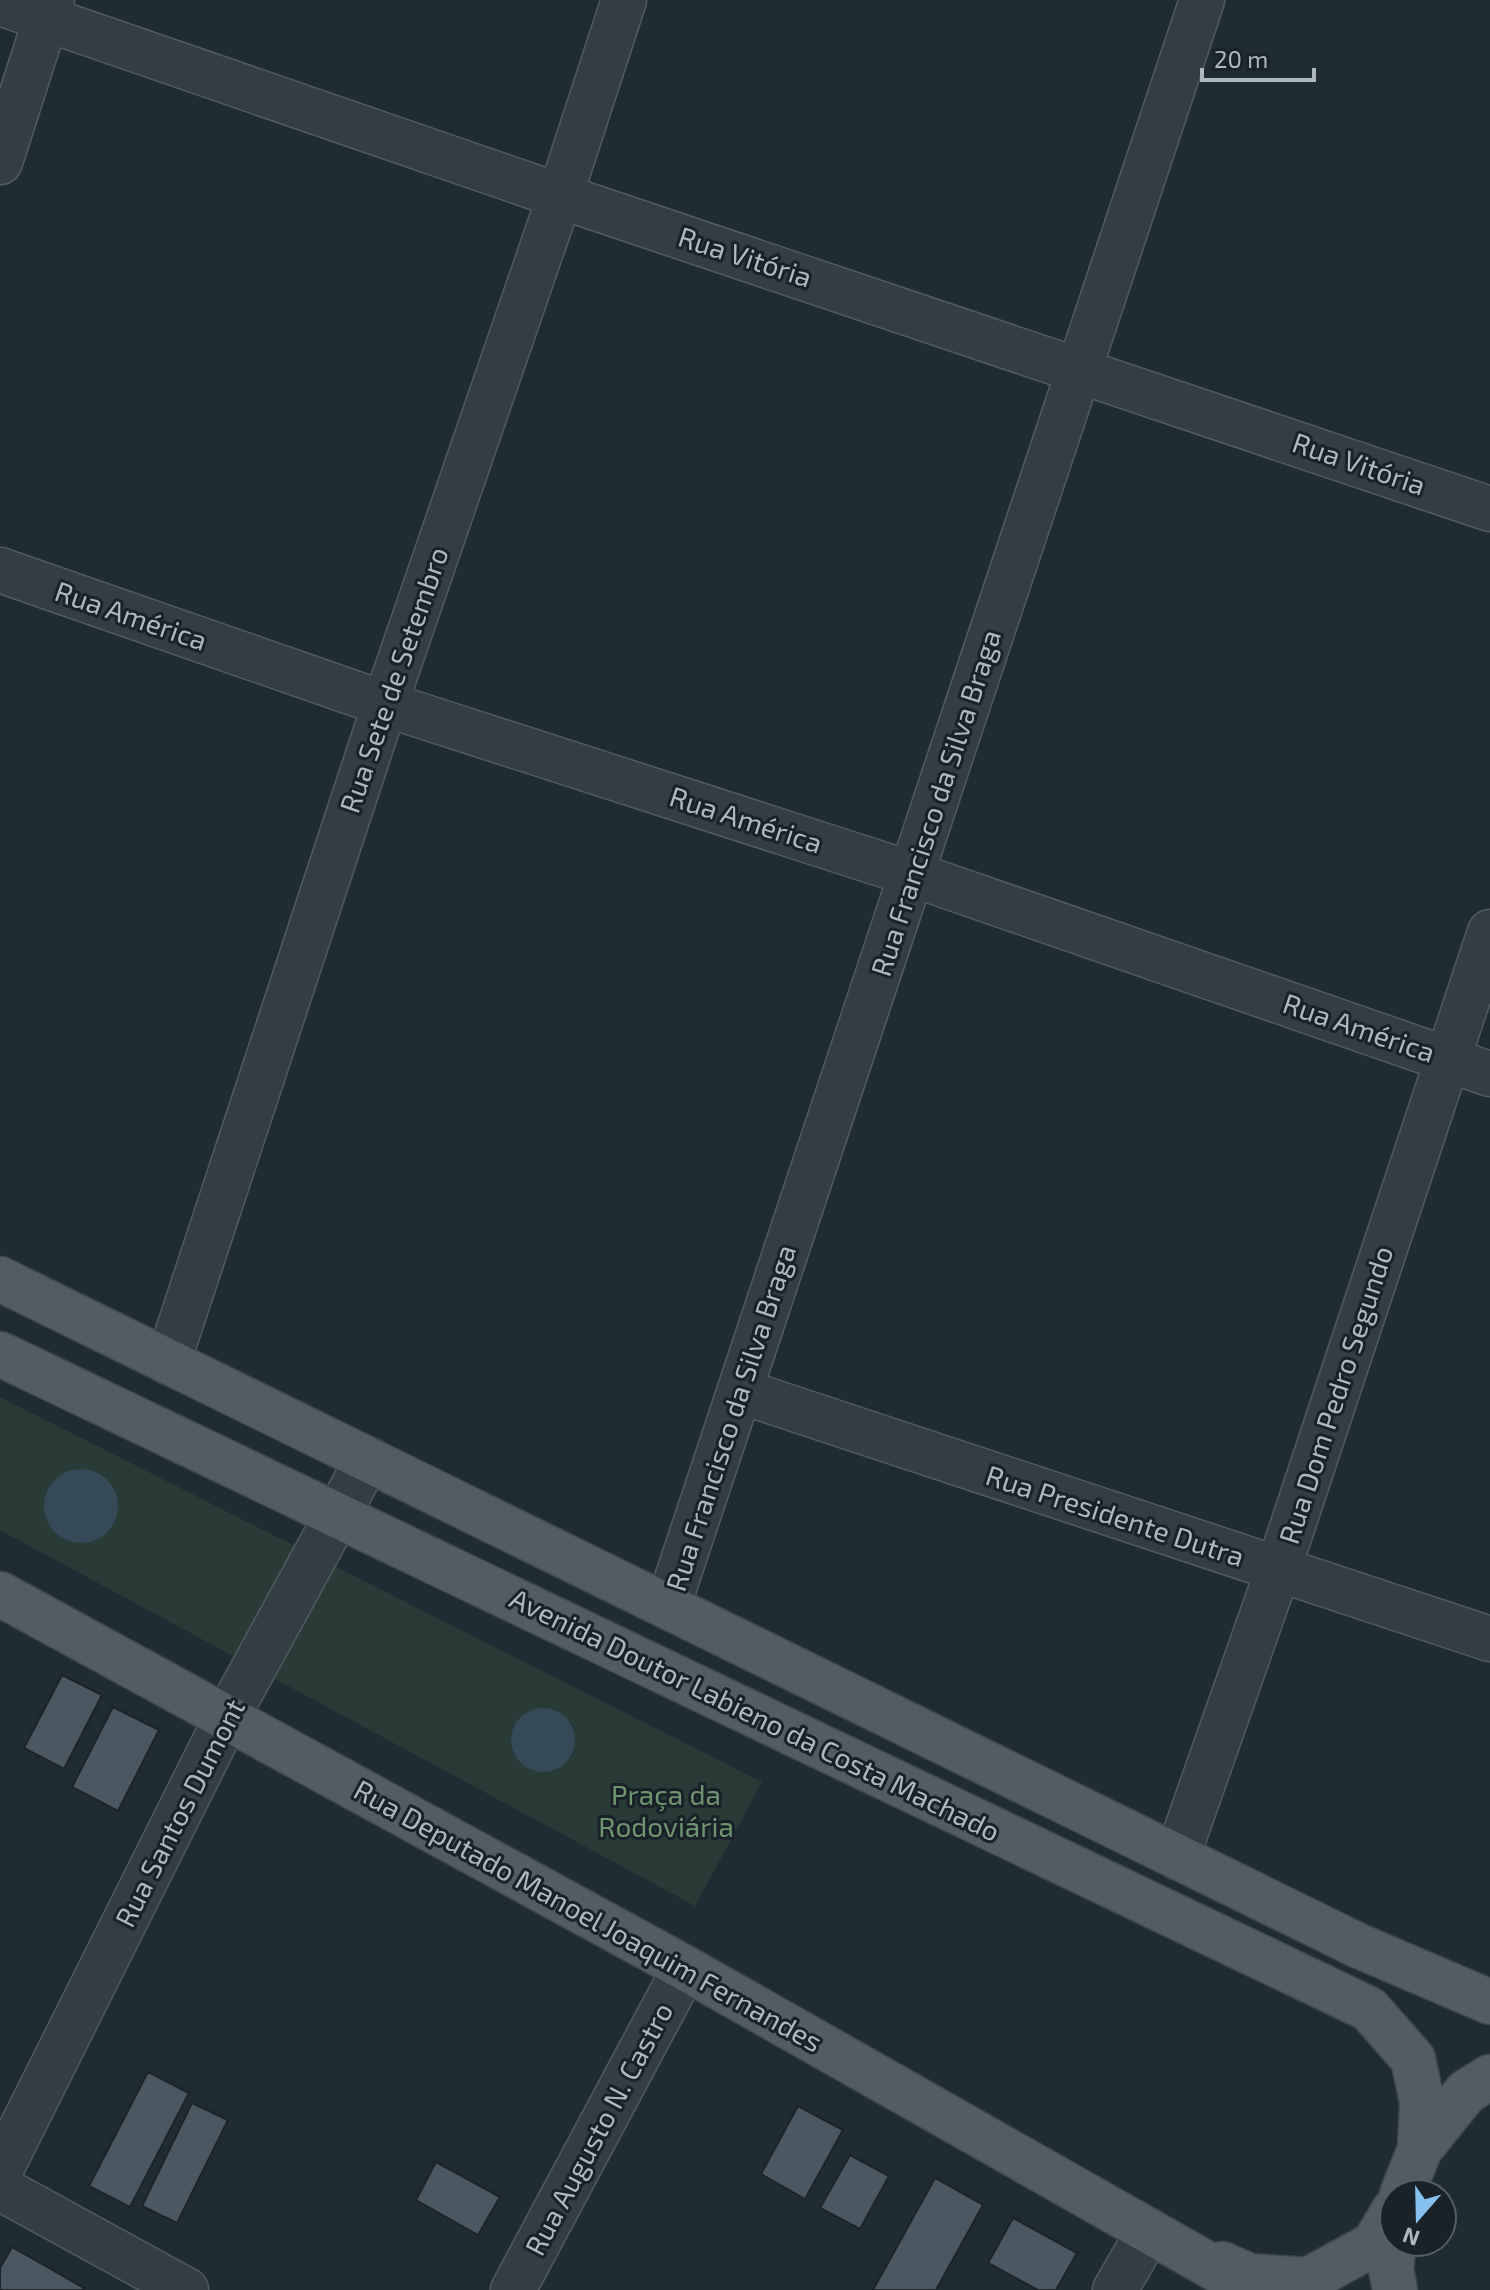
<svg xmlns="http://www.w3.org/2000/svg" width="1490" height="2290" font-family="'Exo 2',sans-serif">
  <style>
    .green { fill: #283b37 }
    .water { fill: #354a59 }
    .building { fill: #4b5862; stroke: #1b242a; stroke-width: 2 }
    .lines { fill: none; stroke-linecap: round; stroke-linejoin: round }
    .minor-casing { stroke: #515b62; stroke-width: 47 }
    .major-casing { stroke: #3d464e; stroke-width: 47 }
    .minor { stroke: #333d44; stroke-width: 44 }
    .major { stroke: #515c64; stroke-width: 44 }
    .labels { text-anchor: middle; stroke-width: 6; stroke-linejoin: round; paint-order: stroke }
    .street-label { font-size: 28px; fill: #adb8c1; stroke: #192228 }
    .park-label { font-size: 28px; fill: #6f9570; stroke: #192228 }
  </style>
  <rect width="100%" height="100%" fill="#202c33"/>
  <path class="green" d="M0,1397l762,385 -67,124 -695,-376z"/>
  <path class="water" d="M44 1506a37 37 0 1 1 74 0a37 37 0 1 1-74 0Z
    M511 1740a32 32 0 1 1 64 0a32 32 0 1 1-64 0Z"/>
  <path class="building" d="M62,1675l40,20 -38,74 -40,-21z
    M113,1707l46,23 -41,81 -46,-24z
    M148,2072l41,21 -59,114 -41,-21z
    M192,2103l36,17 -51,103 -35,-17z
    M798,2106l45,24 -38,69 -44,-25z
    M850,2155l39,21 -29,53 -40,-21z
    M436,2162l64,35 -22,38 -62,-35z
    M935,2178l48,27 -47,85h-63z
    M1013,2218l64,35 -21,37h-18l-50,-27z
    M12,2247l72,41 -2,2h-82v-22z"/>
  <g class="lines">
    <defs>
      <path id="minor" d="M0,3l560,193 930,313
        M0,162l52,-162
        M0,570l385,134 527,170 578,200
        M168,1362l217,-658 175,-508 64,-196
        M740,1391l750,248
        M668,1606l534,-1606
        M1177,1857l101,-287 212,-638
        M0,2171l227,-454 141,-258
        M0,2188l186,102
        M513,2290l172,-322
        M1115,2290l34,-59"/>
      <path id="major" d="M0,1279l1359,667 131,56
        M0,1354l1369,655 44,50 9,43 -2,47
        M0,1594l685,374 568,322
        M1402,2194l18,-45 46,-57 24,-15
        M1394,2239l-3,30 4,21
        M1222,2264l28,12 58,4 66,-36 20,-34"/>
    </defs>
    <use href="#minor" class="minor-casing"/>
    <use href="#major" class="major-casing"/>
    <use href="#minor" class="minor"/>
    <use href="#major" class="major"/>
  </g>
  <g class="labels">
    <g class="street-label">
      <text transform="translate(745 257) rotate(18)" y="10">Rua Vitória</text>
      <text transform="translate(1359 464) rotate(19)" y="10">Rua Vitória</text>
      <text transform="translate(131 616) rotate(19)" y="10">Rua América</text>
      <text transform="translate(394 680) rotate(-71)" y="10">Rua Sete de Setembro</text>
      <text transform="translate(936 803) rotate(-72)" y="10">Rua Francisco da Silva Braga</text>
      <text transform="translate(746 820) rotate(18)" y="10">Rua América</text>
      <text transform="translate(1359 1028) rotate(19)" y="10">Rua América</text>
      <text transform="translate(1336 1395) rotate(-72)" y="10">Rua Dom Pedro Segundo</text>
      <text transform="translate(731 1418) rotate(-72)" y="10">Rua Francisco da Silva Braga</text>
      <text transform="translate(1115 1516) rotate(18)" y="10">Rua Presidente Dutra</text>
      <text transform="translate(755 1715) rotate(26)" y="10">Avenida Doutor Labieno da Costa Machado</text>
      <text transform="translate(180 1813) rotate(-63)" y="10">Rua Santos Dumont</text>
      <text transform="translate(588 1916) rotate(29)" y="10">Rua Deputado Manoel Joaquim Fernandes</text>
      <text transform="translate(599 2129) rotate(-62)" y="10">Rua Augusto N. Castro</text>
    </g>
    <g class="park-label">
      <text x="666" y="1805">Praça da<tspan x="666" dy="32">Rodoviária</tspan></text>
    </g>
  </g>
  <g transform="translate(1418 2218) rotate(200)"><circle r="38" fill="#192228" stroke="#545e65" stroke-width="2"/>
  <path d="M0-6L14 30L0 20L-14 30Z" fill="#85c0ee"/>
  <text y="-12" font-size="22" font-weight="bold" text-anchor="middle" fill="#adb8c1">N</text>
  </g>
  <path d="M1202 68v12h112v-12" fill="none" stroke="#adb8c1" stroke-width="4"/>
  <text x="1214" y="68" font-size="24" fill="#adb8c1" stroke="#192228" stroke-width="6" paint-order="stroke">20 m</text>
</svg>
